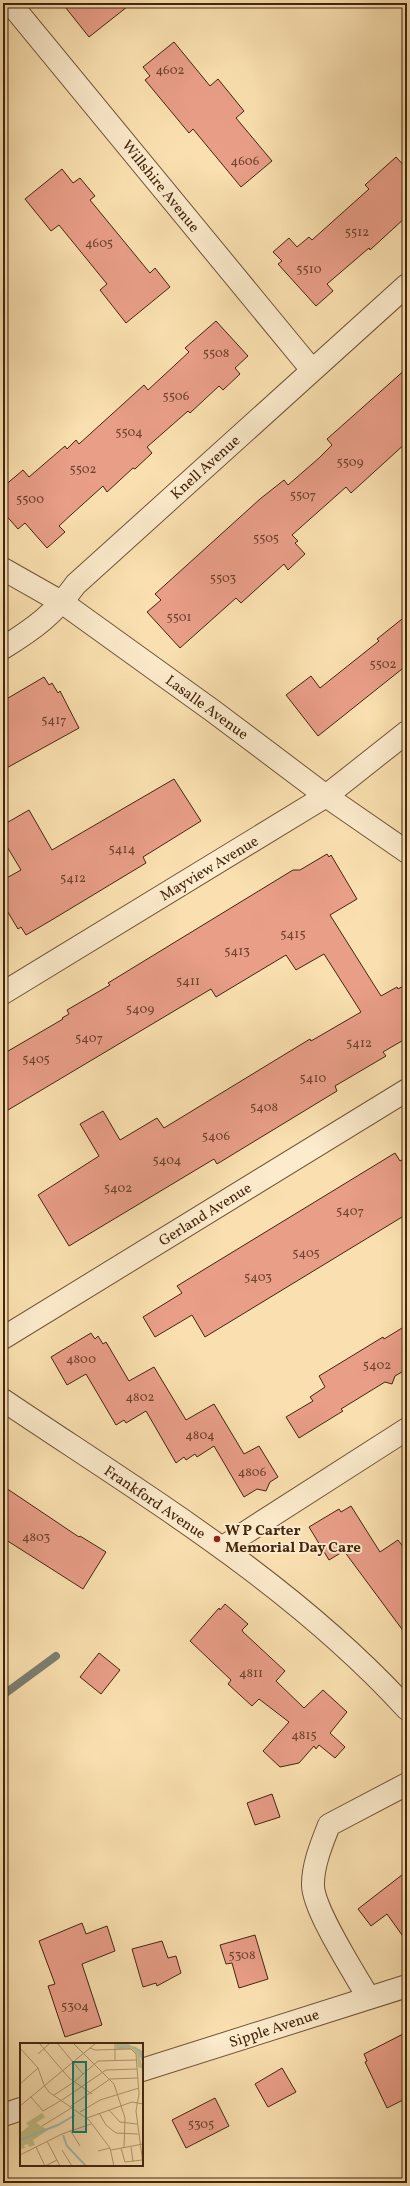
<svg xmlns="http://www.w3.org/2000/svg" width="410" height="2186" font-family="Vollkorn,serif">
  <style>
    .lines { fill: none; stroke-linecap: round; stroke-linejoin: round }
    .stream { stroke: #7c7f72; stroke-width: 8 }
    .building { fill: #e99e88; stroke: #43250e }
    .minor-casing { stroke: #715436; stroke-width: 24 }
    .minor { stroke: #fcebcc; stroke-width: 22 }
    .poi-dot { fill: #8f2418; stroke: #fcebcc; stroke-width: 1.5 }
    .labels { text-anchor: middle; stroke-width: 4; stroke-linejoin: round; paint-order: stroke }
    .number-label { font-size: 13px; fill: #6c432c }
    .street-label { font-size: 15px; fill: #43250e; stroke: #fcebcc }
    .poi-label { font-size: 15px; font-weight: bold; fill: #43250e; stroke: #fcebcc; text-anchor: start }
    .inset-river { fill: none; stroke: #a2bbb5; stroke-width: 2 }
    .inset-road { fill: none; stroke: #b1956f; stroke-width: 1 }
    .view { fill: #0f766e; fill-opacity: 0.15; stroke: #0f766e; stroke-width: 2 }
    .inset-edge { fill: none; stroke: #43250e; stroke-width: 2 }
  </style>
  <rect width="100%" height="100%" fill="#fae0b0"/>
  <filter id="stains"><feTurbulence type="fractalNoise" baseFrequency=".005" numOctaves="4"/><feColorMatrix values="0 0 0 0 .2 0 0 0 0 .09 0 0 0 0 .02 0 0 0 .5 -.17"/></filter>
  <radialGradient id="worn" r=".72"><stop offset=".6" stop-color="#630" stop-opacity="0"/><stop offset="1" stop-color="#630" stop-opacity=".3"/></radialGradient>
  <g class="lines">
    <path class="stream" d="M3,1695l53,-39"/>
  </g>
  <path class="building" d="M62,3h70l-43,34z
    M174,42l36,44 8,-7 26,32 -8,7 36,43 -31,26 -48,-58 -4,4 -44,-53 5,-4 -7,-9z
    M396,157l11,12v47l-37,34 -1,-2 -42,36 6,7 -17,15 -38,-42 4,-3 -9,-9 16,-14 8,9 12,-10 3,3 57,-51 -4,-4z
    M62,169l11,14 7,-5 15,18 -5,4 60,73 5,-5 15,19 -44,36 -26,-33 7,-6 -48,-59 -8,6 -26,-32z
    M216,321l32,35 -13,12 5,6 -17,16 -4,-4 -29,27 -2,-2 -41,36 5,6 -17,16 -2,-1 -26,24 -4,-6 -31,28 -13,12 6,6 -18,16 -22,-25 -7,6 -15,-17v-25l20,-17 6,7 36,-31 2,3 9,-9 3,4 65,-59 4,5 41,-38 -4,-4z
    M407,368v74l-56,51 -5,-6 -54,48 6,6 -3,2 10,11 -17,16 -4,-6 -43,39 -5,-5 -56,50 -33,-36 14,-12 -6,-6 105,-95 24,-19 4,5 31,-27 13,-13 -5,-6z
    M407,615v50l-89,71 -32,-41 25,-19 9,12 59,-47 -2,-2z
    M44,677l5,8 3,-2 6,10 2,-2 19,37 -76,42v-69z
    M174,779l27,42 -58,36 3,6 -96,58 -24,14 -5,-8 -3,2 -15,-25v-24l18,-10 -18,-30v-15l26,-15 23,40z
    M327,854l2,3 2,-2 26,44 -27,16 51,81 16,-9 1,2 9,-5v54l-24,14 3,4 -51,30 2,5 -120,73 -3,-5 -145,87 -31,-51 61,-39 -19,-32 23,-13 17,29 37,-22 7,10 146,-89 1,2 50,-29 -37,-58 -28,16 -10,-15 -70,42 -5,-8 -208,124v-59l60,-35 -1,-1 7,-4 -2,-4 43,-25 -2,-2 185,-113h7z
    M395,1153l5,8 7,-4v57l-202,123 -13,-22 -37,22 -12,-20 39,-24 -5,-7z
    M407,1325v44l-12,7 -3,8 -7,-2 -44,27 2,2 -44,27 -13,-21 27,-16 -3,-4 15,-10 -6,-11 64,-39 1,2z
    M91,1333l4,6 3,-3 5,8 3,-2 23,39 25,-14 32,53 28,-16 30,50 15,-8 19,31 -8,5 -4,9 -9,-2 -13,8 -30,-51 -17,11 -2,-3 -9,6 -2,-3 -8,6 -30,-52 -20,12 -2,-3 -8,5 -30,-51 -19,11 -16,-28z
    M3,1486l76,51 1,-1 26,16 -23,37 -80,-51z
    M351,1506l29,46 18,-12 9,12v84l-63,-85 -15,9 -20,-33 30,-18 2,3z
    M225,1604l23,20 -6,6 1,2 42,39 -9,10 28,27 19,-18 24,22 -17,21 15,14 -10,11 -16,-13 -3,4 -2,-3 -15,17 -19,4 -17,-16 26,-29 -30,-23 -7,7 -24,-22 3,-4 -41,-39 29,-33 1,2z
    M99,1653l21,17 -19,24 -21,-17z
    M272,1794l8,23 -25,8 -8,-22z
    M407,1871v71l-20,-28 -16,12 -13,-17z
    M82,1923l4,11 21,-8 8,25 -33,13 20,61 -37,12 -17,-51 7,-2 -16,-43z
    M255,1935l13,44 -29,9 -7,-25 -6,1 -6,-19z
    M162,1941l6,17 8,-2 5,17 -24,13 -1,-3 -13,4 -11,-38z
    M407,2032v66l-20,10 -22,-46 2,-1 -3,-7z
    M282,2068l14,24 -28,15 -13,-23z
    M215,2098l14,28 -43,22 -14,-28z"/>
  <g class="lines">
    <defs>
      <path id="minor" d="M10,3l302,367
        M3,569l60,34 150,108 113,85 81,56
        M3,648c32,-20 51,-34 73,-64l331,-299
        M3,993l323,-197 81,-64
        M3,1338l404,-248
        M3,1400c141,95 289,183 404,309
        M223,1547l184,-118
        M368,1997c-13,-23 -56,-89 -55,-113 0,-20 9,-41 16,-59l78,-41
        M142,2070l265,-84
        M3,2115l18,-6"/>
    </defs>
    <use href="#minor" class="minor-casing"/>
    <use href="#minor" class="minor"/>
  </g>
  <circle class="poi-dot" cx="217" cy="1539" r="4"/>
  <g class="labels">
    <g class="number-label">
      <text x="170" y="74">4602</text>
      <text x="245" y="165">4606</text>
      <text x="357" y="236">5512</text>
      <text x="99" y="247">4605</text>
      <text x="309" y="273">5510</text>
      <text x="216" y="357">5508</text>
      <text x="176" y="400">5506</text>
      <text x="129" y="436">5504</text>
      <text x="350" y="466">5509</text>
      <text x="83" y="473">5502</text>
      <text x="303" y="499">5507</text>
      <text x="30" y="503">5500</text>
      <text x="266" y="542">5505</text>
      <text x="223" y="582">5503</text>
      <text x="179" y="621">5501</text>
      <text x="383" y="668">5502</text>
      <text x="54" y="724">5417</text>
      <text x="122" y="853">5414</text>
      <text x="73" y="882">5412</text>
      <text x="293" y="938">5415</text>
      <text x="237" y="955">5413</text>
      <text x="188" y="985">5411</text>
      <text x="140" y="1013">5409</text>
      <text x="89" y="1042">5407</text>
      <text x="359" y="1047">5412</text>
      <text x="36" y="1063">5405</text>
      <text x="313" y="1082">5410</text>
      <text x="264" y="1111">5408</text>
      <text x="216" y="1140">5406</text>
      <text x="167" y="1164">5404</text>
      <text x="118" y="1192">5402</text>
      <text x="350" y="1215">5407</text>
      <text x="306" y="1257">5405</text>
      <text x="258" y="1281">5403</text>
      <text x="81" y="1363">4800</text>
      <text x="377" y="1369">5402</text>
      <text x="140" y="1401">4802</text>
      <text x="200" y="1439">4804</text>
      <text x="252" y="1476">4806</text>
      <text x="36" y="1541">4803</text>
      <text x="251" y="1677">4811</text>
      <text x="304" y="1739">4815</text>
      <text x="242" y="1959">5308</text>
      <text x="75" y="2010">5304</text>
      <text x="201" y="2128">5305</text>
    </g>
    <g class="street-label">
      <text transform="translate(161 186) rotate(51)" y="5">Willshire Avenue</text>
      <text transform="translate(205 467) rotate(-42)" y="5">Knell Avenue</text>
      <text transform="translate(207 707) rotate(36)" y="5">Lasalle Avenue</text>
      <text transform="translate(209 868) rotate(-31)" y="5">Mayview Avenue</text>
      <text transform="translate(205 1214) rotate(-32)" y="5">Gerland Avenue</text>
      <text transform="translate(155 1502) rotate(34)" y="5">Frankford Avenue</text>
      <text transform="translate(274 2028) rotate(-18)" y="5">Sipple Avenue</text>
    </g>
    <g class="poi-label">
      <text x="225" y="1535">W P Carter<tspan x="225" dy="17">Memorial Day Care</tspan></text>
    </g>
  </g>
  <g transform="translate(20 2043)">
    <rect width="123" height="123" fill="#fae0b0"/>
    <path d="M96,0l12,1 15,7 -3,7 3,11 -5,-2 -1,-12 -5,-6h-16zM22,70l3,4 -9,6 12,7 -15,10 2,5 -6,2 -1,-3 -4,1 1,3 -5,1v-16l9,-7 -3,-3z" fill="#c5c187"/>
    <path class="inset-river" d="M114,4l6,4 3,11M98,5l12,-2M43,92l4,11 19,20M2,96l36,-14 17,-10"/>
    <path class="inset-road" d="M19,0l30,35 23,16M37,0l26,31M53,0l41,41 11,34 -1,30M0,5l18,20 6,17 5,7 40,28 21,28 4,18M70,5l5,2 36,-1 5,5 3,40 -3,17 7,53M18,11l12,-11M95,17v-17M0,41l18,-16M34,52l20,-13 24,-21 38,-1M11,54l12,14 19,-11M42,57l44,-30 31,-1M0,63l76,-63M51,63l39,-27 28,-1M89,67l11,12 17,2M60,69l20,-12 39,-12M79,70l7,12 10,8 22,1M67,75l45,-16 11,2M22,83l31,-19M50,87l10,16M27,98l13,25M16,104l9,19M111,104l2,15M101,105l4,14 17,-2M42,107l10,16M91,107l32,-6M78,108l12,-3M0,112l42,-21 29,-10M25,123l12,-6"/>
    <path class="view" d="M53,19h13v70h-13z"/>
    <rect width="123" height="123" class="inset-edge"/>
  </g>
  <rect width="410" height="2186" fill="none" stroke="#fae0b0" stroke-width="16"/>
  <rect x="4" y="4" width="402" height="2178" fill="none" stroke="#43250e" stroke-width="2"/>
  <rect x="8" y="8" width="394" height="2170" fill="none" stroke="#43250e"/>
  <rect width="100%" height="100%" filter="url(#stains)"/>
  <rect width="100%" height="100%" fill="url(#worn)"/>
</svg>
